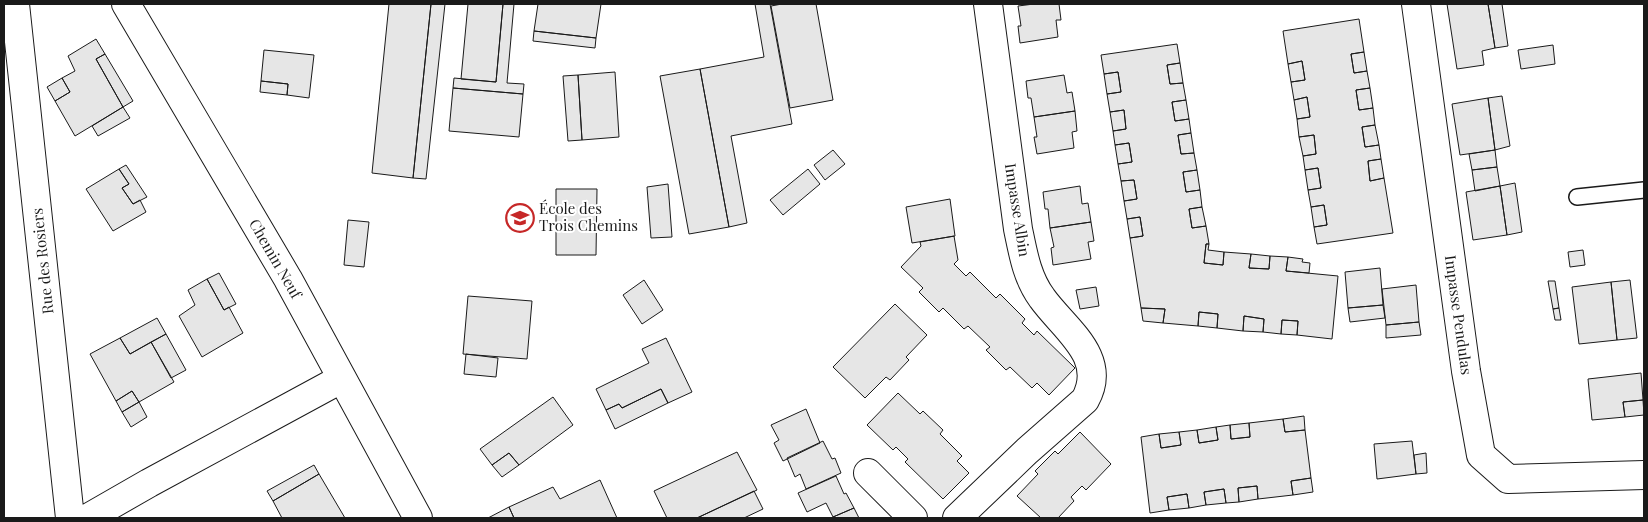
<svg xmlns="http://www.w3.org/2000/svg" width="1648" height="522" font-family="'Playfair Display',serif">
  <style>
    .building { fill: #e6e6e6; stroke: #1a1a1a }
    .lines { fill: none; stroke-linecap: round; stroke-linejoin: round }
    .service-casing { stroke: #1a1a1a; stroke-width: 18 }
    .minor-casing { stroke: #1a1a1a; stroke-width: 30 }
    .tertiary-casing { stroke: #1a1a1a; stroke-width: 30 }
    .service { stroke: #fff; stroke-width: 15 }
    .minor { stroke: #fff; stroke-width: 28 }
    .tertiary { stroke: #fff; stroke-width: 28 }
    .labels { text-anchor: middle; stroke-width: 4; stroke-linejoin: round; paint-order: stroke }
    .poi-label { font-size: 15px; fill: #1a1a1a; stroke: #fff; text-anchor: start }
    .street-label { font-size: 15px; fill: #1a1a1a; stroke: #fff }
  </style>
  <rect width="100%" height="100%" fill="#fff"/>
  <path class="building" d="M389,4h42l-18,174 -41,-5z
    M431,4h14l-19,175 -13,-1z
    M468,4h35l-7,78 -35,-3z
    M503,4h11l-7,79 17,1 -1,10 -70,-6 1,-10 42,4z
    M538,4h63l-5,34 -62,-7z
    M755,4h15l22,120 -61,12 16,87 -18,4 -29,-158 64,-12z
    M782,4h34l17,96 -43,8 -19,-102z
    M1034,4h25l2,16h-5l2,17 -38,6 -2,-17h3l-3,-20z
    M1447,4h41l7,44 -13,3 2,14 -27,4z
    M1488,4h14l6,42 -13,2z
    M1359,19l5,33 -13,2 3,19 13,-2 3,17 -14,2 3,20 14,-2 2,17 -13,2 3,20 14,-2 2,14 -13,2 2,20 14,-3 9,55 -76,11 -3,-17 13,-2 -3,-20 -13,2 -3,-17 13,-2 -3,-20 -13,2 -2,-14 13,-2 -2,-19 -15,2 -2,-18 13,-2 -3,-20 -13,3 -3,-18 14,-2 -3,-19 -14,3 -5,-33z
    M534,31l62,7 -1,10 -62,-7z
    M96,39l9,15 -9,5 27,48 -48,29 -20,-35 15,-9 -8,-14 13,-7 -7,-15z
    M1177,44l3,19 -13,2 3,19 13,-1 3,17 -14,2 3,19 14,-2 2,14 -13,2 3,19 13,-1 3,17 -14,2 3,20 14,-2 2,17 -13,2 3,19 14,-2 3,18h-3l-2,19 19,2 1,-13 27,2 -2,14 20,1 1,-13 18,1 -2,14 52,5 -6,63 -35,-4 1,-14 -16,-1 -1,14 -18,-2 1,-13 -20,-3 -1,15 -26,-3 1,-14 -19,-2 -1,14 -35,-3 2,-14 -24,-1 -11,-70 13,-2 -3,-19 -13,2 -3,-18 13,-2 -3,-19 -13,1 -3,-17 14,-2 -3,-19 -14,2 -2,-14 13,-2 -2,-19 -14,2 -3,-18 14,-2 -3,-20 -14,2 -3,-19z
    M1553,45l2,19 -34,5 -3,-19z
    M264,50l50,5 -5,43 -22,-3 1,-11 -27,-3z
    M1364,52l3,19 -13,2 -3,-19z
    M105,54l28,47 -10,6 -27,-48z
    M1302,61l3,19 -14,2 -3,-18z
    M1180,63l3,20 -13,1 -3,-19z
    M700,69l29,158 -40,7 -29,-158z
    M615,72l4,65 -37,3 -4,-65z
    M1118,72l3,20 -14,2 -3,-20z
    M578,75l4,65 -14,1 -5,-65z
    M1064,75l3,18 5,-1 3,19 -41,6 -3,-19h-3l-2,-17z
    M62,78l8,14 -15,9 -8,-14z
    M261,81l27,3 -1,11 -27,-3z
    M453,88l70,6 -4,43 -70,-6z
    M1370,88l3,20 -14,2 -3,-20z
    M1502,96l8,50 -15,4 -7,-52z
    M1307,97l3,20 -13,2 -3,-19z
    M1488,98l7,52 -35,5 -8,-51z
    M1186,100l3,19 -14,2 -3,-19z
    M123,107l7,11 -32,18 -6,-10z
    M1124,110l2,19 -13,2 -3,-19z
    M1075,111l2,20 -5,1 2,16 -37,6 -3,-17h3l-3,-20z
    M1375,125l4,20 -14,2 -3,-20z
    M1191,133l3,20 -13,1 -3,-19z
    M1314,135l2,19 -13,2 -4,-19z
    M1129,143l3,19 -14,2 -3,-19z
    M833,150l12,14 -20,16 -11,-15z
    M1495,150l2,17 -25,3 -3,-16z
    M1381,159l3,19 -14,3 -2,-20z
    M126,165l21,32 -14,7 -11,-16 7,-4 -10,-15z
    M1497,167l3,19 -25,5 -3,-21z
    M1318,168l3,20 -13,2 -3,-20z
    M119,169l10,15 -7,4 11,16 7,-4 6,12 -33,19 -27,-42z
    M808,169l12,15 -37,31 -13,-15z
    M1197,170l3,20 -14,2 -3,-20z
    M1134,180l3,19 -13,2 -3,-20z
    M1515,183l7,49 -15,3 -7,-49z
    M668,184l4,53 -21,1 -4,-51z
    M1080,186l2,18 6,-1 3,19 -41,6 -2,-19h-3l-2,-17z
    M1500,186l7,49 -34,5 -7,-48z
    M556,189h41l-1,66h-40z
    M950,199l5,37 -43,7 -6,-36z
    M1324,205l3,20 -13,2 -3,-20z
    M1202,207l4,19 -14,2 -3,-19z
    M1140,217l3,19 -13,2 -3,-19z
    M348,220l21,2 -5,45 -20,-2z
    M1091,222l3,19 -6,1 3,17 -38,6 -2,-17 3,-1 -4,-19z
    M954,236l4,24 -4,4 12,12 4,-4 26,26 4,-4 25,25 -3,4 12,12 3,-4 38,37 -26,27 -12,-12 -5,5 -22,-21 -4,3 -20,-20 4,-3 -22,-21 -4,3 -21,-21 -4,4 -20,-20 4,-4 -22,-21 20,-21 -1,-4z
    M1206,244h3l-1,6 16,2 -1,13 -19,-2z
    M1583,250l2,15 -15,2 -2,-15z
    M1251,254l19,2 -1,13 -20,-1z
    M1288,257l15,2 -1,3 8,1 -1,10 -23,-2z
    M1380,268l3,37 -35,3 -3,-36z
    M219,273l17,31 -12,6 -17,-31z
    M207,279l17,31 5,-3 14,26 -41,24 -23,-41 16,-11 -7,-15z
    M644,280l19,30 -21,14 -19,-29z
    M1630,280l7,58 -20,2 -6,-58z
    M1548,281h7l4,27 -6,1z
    M1611,282l6,58 -38,4 -7,-57z
    M1416,285l3,37 -33,3 -4,-36z
    M1096,287l3,19 -19,3 -4,-19z
    M468,296l64,5 -5,58 -64,-5z
    M895,304l32,31 -21,22 3,3 -19,20 -4,-3 -21,21 -32,-31z
    M1383,305l2,13 -35,4 -2,-14z
    M1141,308l24,1 -2,14 -20,-2z
    M1559,308l2,12h-6l-2,-11z
    M1199,312l19,2 -1,14 -19,-2z
    M1244,316l20,3 -1,13 -20,-1z
    M157,318l9,16 -36,20 -10,-16z
    M1282,320l16,1 -1,14 -16,-1z
    M1419,322l2,13 -35,3v-13z
    M166,334l20,36 -15,8 -20,-36z
    M120,338l10,16 21,-12 23,40 -35,20 -7,-11 -16,10 -26,-47z
    M666,338l26,54 -24,11 -7,-14 -39,19 -3,-4 -13,6 -10,-21 53,-26 -7,-14z
    M466,354l32,4 -2,19 -32,-3z
    M1641,373l2,27 -20,2 2,15 -33,3 -4,-41z
    M661,389l7,14 -53,26 -9,-19 13,-6 3,4z
    M132,391l7,11 -17,10 -6,-11z
    M898,393l22,21 3,-3 20,19 -3,4 22,22 -5,5 12,12 -26,26 -38,-37 3,-3 -12,-12 -3,3 -26,-25z
    M553,397l20,28 -54,40 -10,-12 -17,12 -12,-16z
    M1643,400l1,15 -19,2 -2,-15z
    M139,402l8,15 -16,10 -9,-15z
    M806,409l14,34 -37,18 -9,-18 5,-3 -8,-15z
    M1304,416l1,14 -20,2 -2,-13z
    M1283,419l2,13 20,-2 6,48 -20,3 2,14 -35,4 -1,-13 -19,2 1,14 -13,1 -2,-14 -20,3 2,13 -17,3 -2,-14 -20,3 2,13 -19,3 -9,-76 18,-3 2,14 20,-3 -2,-13 18,-2 2,13 19,-3 -2,-13 14,-2 1,14 19,-2 -1,-14z
    M1249,423l1,14 -19,2 -1,-14z
    M1216,427l2,13 -19,3 -2,-13z
    M1080,432l31,32 -25,26 -4,-4 -11,11 3,4 -16,17h-17l-24,-22 21,-22 -3,-3 20,-20 3,3z
    M1179,432l2,13 -20,3 -2,-14z
    M823,441l9,18 3,-1 6,15 -35,16 -6,-15 -5,3 -8,-19z
    M1412,441l4,33 -39,5 -3,-35z
    M737,452l20,38 -60,28h-30l-13,-27z
    M509,453l10,12 -17,12 -10,-12z
    M1426,453l1,20 -11,1 -2,-19z
    M314,465l5,9 -46,27 -6,-10z
    M319,474l26,44h-63l-9,-17z
    M836,476l8,18 2,-1 8,15 -21,9 -7,-14 -19,9 -9,-19z
    M1311,478l2,14 -20,3 -2,-14z
    M600,480l17,38h-103l-5,-11 44,-20 7,12z
    M1257,486l1,13 -19,3 -1,-14z
    M1224,489l2,14 -20,2 -2,-13z
    M754,491l9,18 -19,9h-47z
    M1187,494l2,14 -20,2 -2,-13z
    M509,507l5,11h-26z
    M854,508l5,10h-25l-1,-1z"/>
  <g class="lines">
    <defs>
      <path id="service" d="M1577,197l67,-7"/>
      <path id="minor" d="M15,4l55,514
        M1416,4l50,367 15,84 27,24 136,-4
        M868,473l45,45
        M88,518l61,-35 192,-104
        M957,518l70,-67 58,-51c24,-43 -21,-71 -43,-102 -15,-20 -19,-45 -24,-69l-30,-225"/>
      <path id="tertiary" d="M126,4l162,275 130,239"/>
    </defs>
    <use href="#service" class="service-casing"/>
    <use href="#minor" class="minor-casing"/>
    <use href="#tertiary" class="tertiary-casing"/>
    <use href="#service" class="service"/>
    <use href="#minor" class="minor"/>
    <use href="#tertiary" class="tertiary"/>
  </g>
  <defs>
    <symbol id="school-ring" viewBox="-11 -11 22 22"><circle r="9.5" fill="#fff" stroke="#c62828" stroke-width="1.5"/><path d="M0-5L7-2L0 1L-7-2ZM-4 1L0 2.5L4 1V4Q0 6-4 4Z" fill="#c62828"/></symbol>
  </defs>
  <g fill-rule="evenodd">
    <use href="#school-ring" x="504" y="202" width="32" height="32"/>
  </g>
  <g class="labels">
    <g class="poi-label">
      <text x="539" y="214">École des<tspan x="539" dy="17">Trois Chemins</tspan></text>
    </g>
    <g class="street-label">
      <text transform="translate(1017 210) rotate(81)" y="5">Impasse Albin</text>
      <text transform="translate(275 259) rotate(60)" y="5">Chemin Neuf</text>
      <text transform="translate(43 261) rotate(-96)" y="5">Rue des Rosiers</text>
      <text transform="translate(1458 315) rotate(82)" y="5">Impasse Pendulas</text>
    </g>
  </g>
  <rect width="1648" height="522" fill="none" stroke="#1a1a1a" stroke-width="10"/>
</svg>
